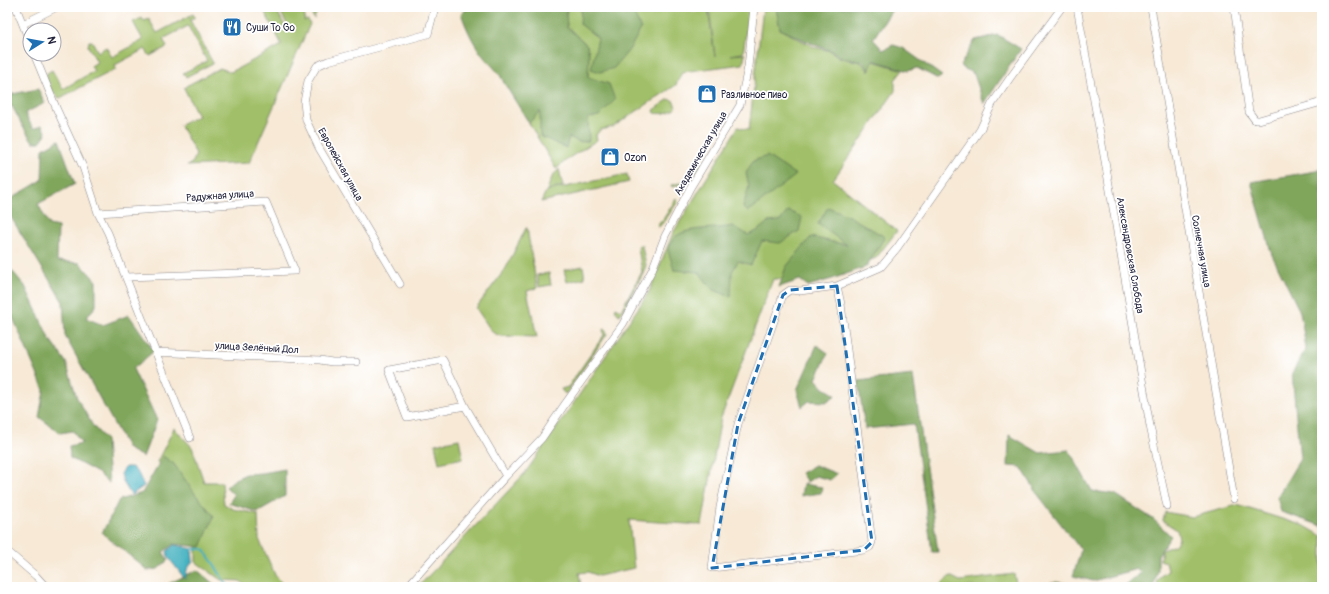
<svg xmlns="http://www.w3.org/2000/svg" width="1329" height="594" font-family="Pangolin,sans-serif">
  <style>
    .green { fill: #a0bf67; stroke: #617051 }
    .forest { fill: #80a65c; stroke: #51644c }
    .water { fill: #43b1c0; stroke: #326a7e }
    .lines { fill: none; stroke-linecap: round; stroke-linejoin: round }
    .stream { stroke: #43b1c0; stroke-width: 2 }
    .minor-casing { stroke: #8c8688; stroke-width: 8 }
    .minor { stroke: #fff; stroke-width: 7 }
    .marked { fill: none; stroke: #1f6fb2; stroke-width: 3; stroke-dasharray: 8 5; stroke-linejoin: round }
    .labels { text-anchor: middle; stroke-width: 3.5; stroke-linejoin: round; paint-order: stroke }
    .poi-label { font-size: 10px; fill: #22223b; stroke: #fff; text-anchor: start }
    .street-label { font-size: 10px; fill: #22223b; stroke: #fff }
  </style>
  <rect width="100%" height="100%" fill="#fff"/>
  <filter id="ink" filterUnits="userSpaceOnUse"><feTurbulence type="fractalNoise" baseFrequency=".025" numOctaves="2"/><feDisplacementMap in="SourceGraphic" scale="8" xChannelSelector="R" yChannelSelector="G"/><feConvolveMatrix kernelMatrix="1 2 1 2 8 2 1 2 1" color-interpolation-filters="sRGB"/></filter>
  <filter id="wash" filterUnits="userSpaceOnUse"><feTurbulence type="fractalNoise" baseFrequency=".012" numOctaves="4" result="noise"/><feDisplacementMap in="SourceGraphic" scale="16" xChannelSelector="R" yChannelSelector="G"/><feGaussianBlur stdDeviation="0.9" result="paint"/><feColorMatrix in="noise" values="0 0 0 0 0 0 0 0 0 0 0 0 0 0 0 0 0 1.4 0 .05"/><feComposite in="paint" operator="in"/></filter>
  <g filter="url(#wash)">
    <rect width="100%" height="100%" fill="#f7e9d6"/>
    <path class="green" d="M262,7h13l12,23 5,-2 -4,-2 -10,-19h22l5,9 -1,5 4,-1 2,4 -61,139 -62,3 6,-4 3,-8 -16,-29 18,-9 -14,-28 2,-2 34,-18 11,4 51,-27z
      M308,7h11l-5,12z
      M568,7h75l2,8 6,-1 -1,-7h38l4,5 16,-3 7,48 -6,-50h41l-7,46 -13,2 15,-1 -2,10 -61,8 -6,13 -63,42 -13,3 -4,5 1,5 -28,18 -13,11 -27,-46 11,-13 29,27 19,-19 21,-34 -21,-6 1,-23 -2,-10 -20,-18 -1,-13z
      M763,7h13l4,22 34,18 16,4 11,7 20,4 8,9 4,-10 30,9 -8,10v11l-62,89 64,51 -21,27 -54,21h-49l-52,139 -19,107 -73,-5 5,48 -35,8 -11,-4 -9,1 2,14h-163l107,-114 48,-69 76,-112 24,-59 65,-106 11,3z
      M193,14l2,3 -5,3 23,43 -27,14 -3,-4 24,-12 -19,-35 -25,13 4,8 -17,9 -5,-7 -30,16 1,4 -56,29c-7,-1 -15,-18 -13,-25l5,-3 11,19 31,-18 -3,-5 6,-4 -9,-16 1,-5h3l6,11 8,-5 6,10 31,-17 -10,-18 9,-4 2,3 5,-2 8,14z
      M669,99l5,2 2,7c-5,4 -15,7 -21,5l-1,-2 2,-3z
      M700,163l2,1 -13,19 -17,4 -1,-2 17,-4z
      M559,169l4,17 -16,4 5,-13z
      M627,174l2,8 -88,20 5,-11z
      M676,199l2,2 -12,18 -7,8 -2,-1 7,-8z
      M526,228h1l10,60 -10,3 10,46 -37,-1 -8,-4 -16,-24 30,-40z
      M639,245h4l-1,2 4,18 -3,9 -23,41 -2,-1 -3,-4 1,-3 5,3 21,-38 -4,-25z
      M583,266l2,12 -18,4 -3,-12z
      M549,273l2,12 -12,2 -2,-12z
      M603,329l3,1 1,4 -41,60 -3,-2 -2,-3 7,-2 36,-52z
      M174,428l18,19 12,35h18l2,22 9,5 25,5 1,25 17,38 10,10h-39l-7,-6 -19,-1 -25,-18v-16l-8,-50 -31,-34z
      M459,439l4,19 -24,5 -4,-19z
      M1237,505l68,21 17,10v51h-164l-1,-6 5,-6 6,-4 -2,-9 -6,-2 2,-10 13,-5 4,-6 -2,-9 -14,-9 2,-9 27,5z
      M1014,574l3,13h-79l12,-11 10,5z
      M1056,582l29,4 1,1h-52z"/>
    <path class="forest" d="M471,7h97l-2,7 1,13 20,18 2,10 -1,22 21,7 6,16 -16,16 -11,2 1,23 -10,1 -10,-5 -3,11 -26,-12v-25l-11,12 -25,-40c-4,-11 -14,-18 -21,-27 -10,-13 -17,-28 -22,-43z
      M581,7h18l3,4 30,-1 9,19 -12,21 -15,18 -14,4 -9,-3 7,-31 -18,-14z
      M776,7h118l-21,32 10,11 10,-5 10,3 39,28 -4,3 -21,-11 -9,3 -35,-11 -4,10 -7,-9 -21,-4 -9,-6 -17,-6 -35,-16z
      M998,35l23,14 -37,55 -10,-30 -14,-8 15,-26z
      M38,89l7,14 -20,10 8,16 9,-4 4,9 -6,8h-7l-10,-15 -11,-21 -5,1v-12z
      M59,140l16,44 -37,20 11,21 9,2 -1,34 23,2 16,18v25l-10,12 17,7 26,-10 25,36 -21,18 24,51 -14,37 -15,-8 -63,-113 -2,-34 -56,-91v-10l35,-21 1,-31z
      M767,156l29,19 -48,37 -5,-5 6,-21 -3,-13 7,-12z
      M1322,168v121l-2,15h2v222l-41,-14 -4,-15 23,-38 -8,-86 14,-25 -6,-36 -28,-57 -21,-73 65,-11z
      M828,207l19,8 38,22 -19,30 -34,12 -24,7 -8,-6 -21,7 7,-20 25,-30 36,8 -29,-21z
      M788,211l14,6 -3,14 -19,12 -18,-2 -11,24 -13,-4 -6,11 -1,25 -19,-8 -13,-17 -25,-2 -6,-20c2,-4 4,-10 7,-13 12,-11 42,-7 58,-11l15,9 9,-4 11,-9 12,-1z
      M7,265l18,21 24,52 17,24 11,36 16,28 13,14 3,43 -11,-10 -28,-15 -1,-12 13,-3 -9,-12 -13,2 -21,-16 5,-27 -37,-86z
      M817,345l11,8 -12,26 8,9 12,7 -10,7 -17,-1 -7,6 -5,-17z
      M913,375l25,177h-6l-18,-128 -49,5 -7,-48z
      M1009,435l31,18 29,-3 23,41 23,3 38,25 18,17 -13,19v15l-5,17h-30l18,-14 -4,-4 -44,12 -20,-5 8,-26 -42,-54 -18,-29 -13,-1z
      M163,456l11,8 22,31 18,21 -13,31 -27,-3 -11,8 5,8 -10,9 -11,1 -45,-37 17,-33 23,-7z
      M815,465l22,9 -7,6 -14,-4 -9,6 -6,-9z
      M285,469v27l-28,16 -28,-9 5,-8 -8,-8 9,-8 11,-5 16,-1z
      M803,484l19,3 -1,6 -20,3z
      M197,570l18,15 6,2h-51l-2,-3z"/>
    <path class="water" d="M125,467h7l6,6 6,13 -13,9 -8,-13 -2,-8z
      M174,545l11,2 7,2 1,12 -6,9 -2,9 -14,-18 -3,-4 -1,-6z"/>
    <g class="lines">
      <path class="stream" d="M192,549h11l11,15 12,20 6,3"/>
    </g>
  </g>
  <g filter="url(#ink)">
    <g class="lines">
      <defs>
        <path id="minor" d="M16,7l14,36
          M1077,7l28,154 45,265 17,80
          M1151,7l83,492
          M1234,7l15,105 6,8h4l63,-18
          M23,24l34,-17
          M34,54l23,56 26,57 15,46 10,20 82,205
          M98,213l168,-11 29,69 -169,6
          M400,284l-81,-136 -13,-28 -2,-18 4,-21 9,-15 11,-5 100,-27 7,-27
          M837,286l-37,5 -10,-1 -7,5 -45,129 -18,83 -8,61 152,-18 6,-3 2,-5 -31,-238 -4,-18 44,-19 16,-19 83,-118 12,-26 18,-26 52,-71
          M156,352l164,8 12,2h24
          M465,406l-58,11 -18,-47 54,-10 22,46 41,70 36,-38 23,-34 58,-80 29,-54 13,-34 25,-48 50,-83 8,-38 6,-60
          M7,551l29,25 10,11
          M407,587l99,-111"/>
      </defs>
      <use href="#minor" class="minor-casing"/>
      <use href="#minor" class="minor"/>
    </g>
  </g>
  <path class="marked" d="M837,286l35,256 -8,8 -152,18 26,-144 45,-129 7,-5z"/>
  <defs>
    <symbol id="restaurant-square" viewBox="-11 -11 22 22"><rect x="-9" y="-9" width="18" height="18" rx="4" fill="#1f6fb2" stroke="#fff"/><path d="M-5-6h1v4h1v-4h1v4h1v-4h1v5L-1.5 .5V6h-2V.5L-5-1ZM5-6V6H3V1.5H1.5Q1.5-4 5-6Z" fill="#fff"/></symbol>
    <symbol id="shop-square" viewBox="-11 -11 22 22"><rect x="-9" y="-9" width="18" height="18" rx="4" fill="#1f6fb2" stroke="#fff"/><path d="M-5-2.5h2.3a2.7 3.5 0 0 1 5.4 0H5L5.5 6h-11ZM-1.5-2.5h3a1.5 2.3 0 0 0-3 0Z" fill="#fff"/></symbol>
  </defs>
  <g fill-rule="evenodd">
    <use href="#restaurant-square" x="221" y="16" width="22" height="22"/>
    <use href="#shop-square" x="696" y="83" width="22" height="22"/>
    <use href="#shop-square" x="599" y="146" width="22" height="22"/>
  </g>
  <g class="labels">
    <g class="poi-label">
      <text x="246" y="31">Суши To Go</text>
      <text x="721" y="98">Разливное пиво</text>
      <text x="624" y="161">Ozon</text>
    </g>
    <g class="street-label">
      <text transform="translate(700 153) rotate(-60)" y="4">Академическая улица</text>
      <text transform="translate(341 164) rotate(61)" y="4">Европейская улица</text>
      <text transform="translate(220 195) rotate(-4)" y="4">Радужная улица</text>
      <text transform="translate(1202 251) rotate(80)" y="4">Солнечная улица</text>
      <text transform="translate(1131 255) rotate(80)" y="4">Александровская Слобода</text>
      <text transform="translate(257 347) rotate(3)" y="4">улица Зелёный Дол</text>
    </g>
  </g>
  <rect width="1329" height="594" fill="none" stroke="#fff" stroke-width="24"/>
  <g transform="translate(42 42) rotate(79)"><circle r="19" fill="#ffffff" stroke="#a7a7b1"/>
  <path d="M0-3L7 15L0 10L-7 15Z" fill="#1f6fb2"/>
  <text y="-6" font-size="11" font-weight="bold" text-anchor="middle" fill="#22223b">N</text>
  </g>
</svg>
